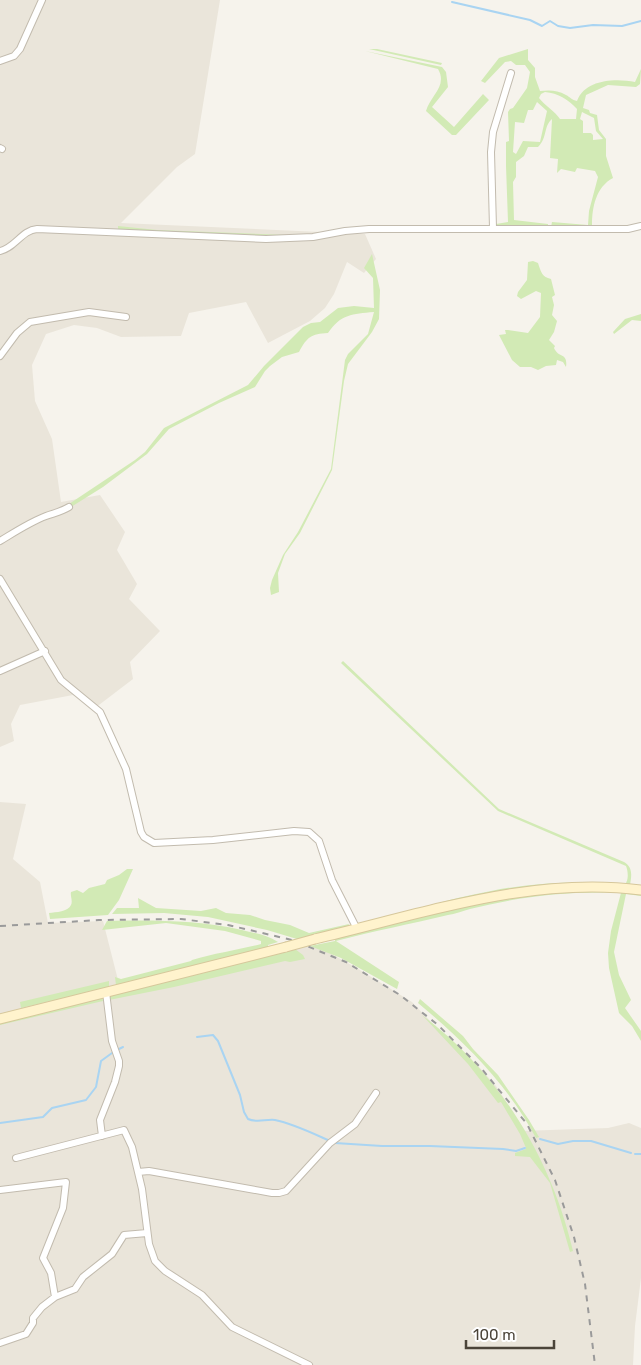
<svg xmlns="http://www.w3.org/2000/svg" width="641" height="1365" font-family="Rubik,sans-serif">
  <style>
    .residential { fill: #eae5da }
    .green { fill: #d2eab5; fill-rule: evenodd }
    .lines { fill: none; stroke-linecap: round; stroke-linejoin: round }
    .stream { stroke: #a9d4f2; stroke-width: 2 }
    .minor-casing { stroke: #c2bbae; stroke-width: 8 }
    .secondary-casing { stroke: #d6c79b; stroke-width: 11 }
    .minor { stroke: #fff; stroke-width: 6 }
    .secondary { stroke: #fff3cd; stroke-width: 9 }
    .rail { stroke: #9a9a9a; stroke-width: 2; stroke-dasharray: 6 6; stroke-linecap: butt }
    .secondary-bridge-casing { stroke: #d6c79b; stroke-width: 11; stroke-linecap: butt }
    .secondary-bridge { stroke: #fff3cd; stroke-width: 9 }
  </style>
  <rect width="100%" height="100%" fill="#f6f3ec"/>
  <path class="residential" d="M0,0h220l-25,154 -18,13 -56,56 244,11 11,25 -12,14 -17,-11 -13,32 -9,14 -15,13 -42,22 -22,-41 -57,11 -8,23 -60,1 -24,-9 -23,-3 -28,9 -14,31 3,36 17,38 9,63 39,-7 25,37 -8,18 20,34 -8,15 31,32 -30,31 3,17 -38,29 -22,-13 -53,10 -9,19 3,17 -14,6z
    M0,802l26,2 -13,55 27,23 8,41 55,-2 15,59 184,-37 20,6 33,18 57,35 42,44 26,22 16,18 17,26 8,19 87,-3 21,-5 12,5v150l-6,48 -2,39h-633z"/>
  <path class="green" d="M369,49h8l65,14 -1,2z
    M528,49v11l7,8v9l5,14c10,-1 17,-1 26,4 4,2 6,5 11,6 8,-22 39,-23 58,-19l6,-13 -1,15 -4,3 -28,-2 -22,10 -3,13 6,2 1,3 7,2 2,15 7,9v17l7,22c-17,9 -21,29 -21,47h46l-1,2h-86l1,-5 36,3 1,-14 9,-34 -3,-6 -18,-3 -2,4 -14,-3 -4,4 1,-14 -8,-1 2,-39c-9,8 -4,18 -14,28h-10l-4,9 -8,6v15l-3,5 1,38 34,4v3h-52v-3l12,-2 -2,-56v-24l3,-1 -1,-29 2,-3 3,-1 14,-20 3,-16 -5,-7h-9l-5,-4 -6,1 -20,21 -4,-2 18,-23zM545,92c13,1 24,8 32,17l-1,10h-16c-5,-8 -15,-13 -21,-21l2,-4zM537,102l10,9 -7,31 -17,-1 -7,13 -3,-2 2,-30 9,1 4,-13h5zM582,112l12,6 2,13 7,8 -10,1v-5l-2,-2h-8v-12l-3,-2z
    M365,51l77,16 4,5 2,15 -16,20 22,20 29,-33 6,6 -33,35h-4l-26,-24c4,-15 22,-25 12,-42z
    M118,226l39,4 155,6 -46,1 -148,-6z
    M371,230l232,1v2h-233z
    M372,254l8,36 -1,29 -7,13 -24,32 -4,17 -12,89 -32,63 -15,21 -7,19 1,19 -8,3 -1,-7 2,-8 11,-25 15,-23 33,-63 14,-109 3,-6 20,-20 6,-22c-22,2 -33,2 -46,21 -17,1 -21,4 -29,19l-17,5 -12,9 -5,5 -10,16 -36,16 -50,26 -22,25 -44,33 -32,20 -2,-3 66,-44 10,-8 19,-24 84,-43 16,-19 39,-39 8,-4 9,-1 18,-14 16,-2 20,2 -1,-30 -9,-10z
    M533,261l5,2c3,9 4,14 13,16l4,16 -3,2 2,8 -2,10 5,6 -3,11 -5,8 6,6 -1,2c5,11 14,4 12,19l-3,-5 -6,-2 -1,5 -10,1 -8,4 -7,-3h-11l-8,-7 -13,-25 7,-1 -1,-4h3l20,3 12,-16 1,-24 -5,-2 -15,8 -4,-3 1,-4 9,-12 1,-18z
    M641,314v7l-9,-1 -18,14 -1,-2 12,-13z
    M343,661l156,148 125,53c10,6 7,15 6,24l-38,-2 -228,39c42,-11 84,-24 127,-32 44,-9 90,-10 134,-7 4,-4 3,-13 1,-18l-128,-55 -157,-148z
    M127,869h6l-14,31 -11,15 -58,4 -1,-6c7,-1 19,-1 22,-8 2,-4 -1,-9 0,-13l6,-2 6,3 6,-5 16,-4 2,-4 12,-5z
    M622,889l19,3v4l-15,-2 -12,58 5,23 12,25 -6,8 16,23v10l-9,-15 -13,-13 -10,-45 -1,-15 3,-22z
    M619,890l-1,3c-50,-2 -100,4 -148,16 -8,2 -15,5 -22,6 -37,9 -75,16 -112,26l63,41 -2,7 -56,-31 -31,-12 25,-5v-3l93,-24 103,-21z
    M138,898l18,10 45,3 15,-3 10,5 24,2 15,5 25,5 19,8 40,-9 -2,5 -50,10 -30,-9 -59,-13 -44,-4 -52,1 5,-6h22z
    M107,921c45,-1 90,-1 135,9 12,3 25,5 36,12l-10,3v3l-152,37 -1,-8 6,2 70,-18 1,-1c23,-7 46,-10 69,-16v-3l-36,-10 -59,-8 -64,7z
    M295,949l8,6 2,4 -15,3 -5,-1 -111,26 -65,13 -1,-6z
    M109,981v6l-88,21 -1,-6z
    M102,995l1,6 -103,24v-4z
    M420,999l43,37 10,13 25,26 31,45 10,17 -3,1c-28,-53 -72,-97 -118,-135z
    M422,1015c77,58 129,142 151,236l-3,1 -20,-69 -20,-26 -15,-1v-3l11,-4v-1l-6,-14 -19,-32 -3,1 -30,-39z"/>
  <g class="lines">
    <path class="stream" d="M452,2l78,18 12,6 8,-5 8,5 12,2 23,-3 29,1 19,-5
      M197,1037l16,-2 5,6 22,54 4,17 4,7c8,4 18,0 27,1 19,4 37,13 55,21
      M119,1049l4,-2
      M0,1123l43,-6 9,-9 34,-8 10,-13 5,-26 11,-8
      M540,1139l18,5 15,-3h18l40,12
      M335,1143l47,3h48l73,3 13,2 9,-3
      M635,1154h6"/>
    <defs>
      <path id="minor" d="M0,61l14,-5 6,-7 22,-49
        M0,148l2,1
        M493,228l-2,-76 2,-20 18,-59
        M0,251c15,-3 22,-21 37,-22l229,10 47,-2 32,-6 24,-2h259l13,-3
        M0,356l17,-23 13,-11 59,-10 37,5
        M0,541c15,-9 30,-19 46,-25 8,-3 15,-4 23,-9
        M0,579l61,101 39,32 26,57 15,63 3,5 10,6 59,-3 81,-9 15,1 10,9 13,39 25,49
        M0,671l45,-20
        M102,1136l-2,-16 15,-38 4,-16v-5l-7,-20 -6,-49
        M16,1158l108,-28 8,17 10,42 7,55 6,17 10,10 37,24 30,32 77,38
        M138,1172l11,-1 123,22h7l7,-2 44,-48 25,-19 21,-31
        M0,1190l66,-8 -3,26 -20,50 8,15 4,24
        M0,1343l26,-9 7,-11v-5l9,-11 13,-10 20,-8 8,-12 29,-23 12,-19 23,-2"/>
      <path id="secondary" d="M315,939c107,-25 215,-63 326,-49
        M0,1019l286,-72"/>
    </defs>
    <use href="#minor" class="minor-casing"/>
    <use href="#secondary" class="secondary-casing"/>
    <use href="#minor" class="minor"/>
    <use href="#secondary" class="secondary"/>
    <path class="rail" d="M0,926l99,-6 82,-1 47,6 64,15 54,22 54,33 38,30 43,43 46,56 28,56 19,57 11,47 10,81"/>
    <defs>
      <path id="secondary-bridge" d="M286,947l29,-8"/>
    </defs>
    <use href="#secondary-bridge" class="secondary-bridge-casing"/>
    <use href="#secondary-bridge" class="secondary-bridge"/>
  </g>
  <path d="M466 1340v8h88v-8" fill="none" stroke="#4b4439" stroke-width="2.5"/>
  <text x="473" y="1340" font-size="15" fill="#4b4439" stroke="#ffffff" stroke-width="4" paint-order="stroke">100 m</text>
</svg>
